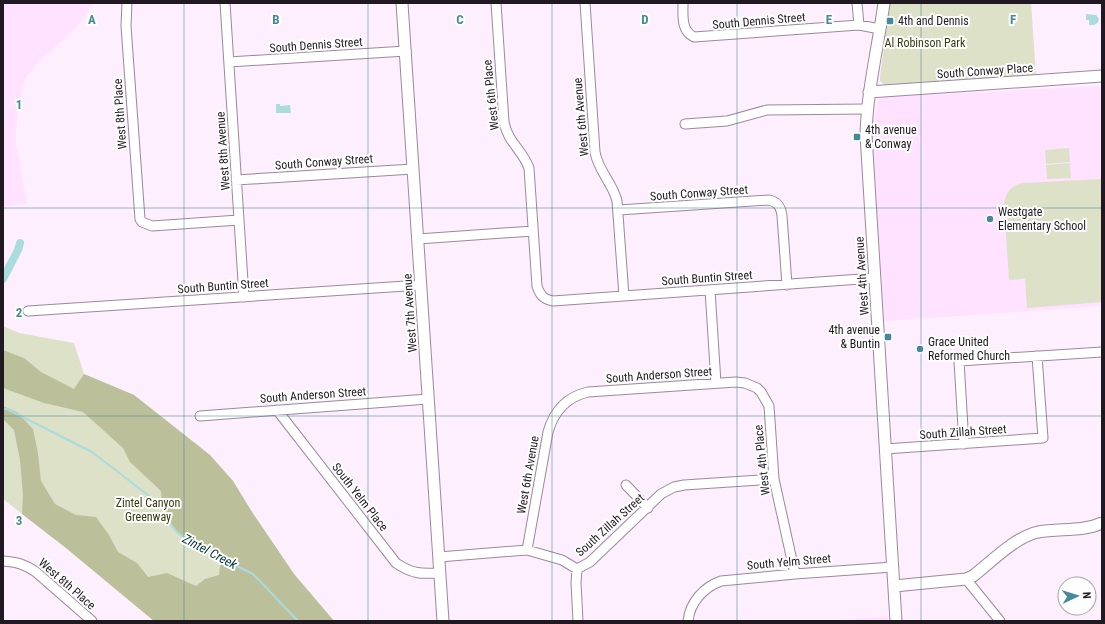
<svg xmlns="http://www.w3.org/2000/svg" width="1105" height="624" font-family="'Roboto Condensed',sans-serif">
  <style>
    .built { fill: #ffe2ff }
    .green { fill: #dde1c7 }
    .forest { fill: #bbc09b }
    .water { fill: #aadbdd }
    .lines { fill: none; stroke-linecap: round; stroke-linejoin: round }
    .stream { stroke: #aadbdd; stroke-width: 2 }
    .canal { stroke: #aadbdd; stroke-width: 8 }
    .minor-casing { stroke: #9c889c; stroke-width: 11 }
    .tertiary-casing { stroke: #9c889c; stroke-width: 13 }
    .minor { stroke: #fff; stroke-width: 9 }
    .tertiary { stroke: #fff; stroke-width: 11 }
    .grid { fill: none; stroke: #468999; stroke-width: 1; stroke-opacity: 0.55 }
    .poi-dot { fill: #468999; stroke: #fff; stroke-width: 1.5 }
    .labels { text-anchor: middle; stroke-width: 4; stroke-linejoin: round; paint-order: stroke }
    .street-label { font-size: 12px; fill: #211921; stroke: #fff }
    .poi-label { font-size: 12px; fill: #211921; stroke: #fff; text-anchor: start }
    .park-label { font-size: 12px; fill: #373b0d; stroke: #fff }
    .water-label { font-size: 13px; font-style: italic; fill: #023436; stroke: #fff }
    .grid-label { font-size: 13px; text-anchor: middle; font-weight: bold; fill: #468999; stroke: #fff; stroke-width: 4; stroke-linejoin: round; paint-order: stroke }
  </style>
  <rect width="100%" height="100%" fill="#fdeffd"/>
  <path class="built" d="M3,3h91l-14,20 -19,19 -21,18 -15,19 -6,24 -4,36 12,65 -24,2z
    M1102,86v220l-218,15 -13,-189 8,-35z
    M888,616v5h-55z"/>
  <path class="green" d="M890,3h141l5,73 -150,10 -6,-5v-5z
    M1069,148l1,14 -24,2 -1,-14z
    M1070,163l1,15 -24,1 -1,-14z
    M1102,179v123l-75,6 -2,-29 -16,1 -5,-75c1,-12 7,-19 18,-22z
    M3,326l16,7 55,10 10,31 50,21 76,60 23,26 19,31 42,62 40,47h-180l-88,-73 -63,-49z"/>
  <path class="forest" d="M3,350l21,8 17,14 33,17 10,-15 50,21 76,60 23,26 19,31 42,62 40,47h-180l-88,-73 -44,-34 1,-19 -3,-35 -6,-30 -11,-11v-13l14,6 16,17 5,24 3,28 14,23 21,11 20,2 13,18 9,17 19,11 11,14 19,-4 29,13 9,-7 14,-4 2,-16 -40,-23 -15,-18 -4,-14 -1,-13 -31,-29 -7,-14 -40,-36 -39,-9 -41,-15z"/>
  <path class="water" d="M1086,14l10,1 3,4c-1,6 -5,6 -10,6v-5h-3z
    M276,104h4v2l10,-1 1,8h-15z"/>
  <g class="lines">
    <path class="stream" d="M3,409h4l85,43 70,54 2,11 14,16 16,12 59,29 45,47"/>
    <path class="canal" d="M3,279l15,-29 2,-7"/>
    <defs>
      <path id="minor" d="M127,3l-1,23 14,193 2,3 10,4 87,-6
        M225,3l19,294
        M496,3l8,119c4,21 18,27 25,46l8,118c3,9 6,13 16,15l322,-23
        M585,3l10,149c3,19 18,31 22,49l7,95
        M683,3c0,13 -2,28 11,34l165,-12 21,4
        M857,3l2,22
        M229,62l177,-11
        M685,124l42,-3 40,-11 100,-1
        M236,180l177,-11
        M619,210l150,-10c9,2 12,7 13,16l5,69
        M418,239l115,-8
        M710,290l6,93
        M28,311l393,-26
        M277,410l119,153c16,11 25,11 44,10
        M200,416l228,-17
        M964,444l-5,-83 143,-9
        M885,449l158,-11 -6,-82
        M626,485l22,23
        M527,550l21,-118c6,-21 18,-35 40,-40l148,-10 9,1 12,5 4,4 8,14 5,73 21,95
        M439,557l88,-7 35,10 15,9 13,-7 71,-68 13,-7 10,-2 90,-6
        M3,561c13,1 22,3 33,11l56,49
        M577,569l-1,14 2,38
        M966,579l34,42
        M688,621c2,-19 16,-34 33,-40l74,-7 98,-7"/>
      <path id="tertiary" d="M402,3l41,618
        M884,3c-6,44 -17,88 -18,132l30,486
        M869,92l233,-16
        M894,586l72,-7 7,-3c18,-14 42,-39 65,-44 22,-4 44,0 64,-9"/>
    </defs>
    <use href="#minor" class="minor-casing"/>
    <use href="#tertiary" class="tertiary-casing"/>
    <use href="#minor" class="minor"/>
    <use href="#tertiary" class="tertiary"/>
  </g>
  <path class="grid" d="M184,3v618M368,3v618M552,3v618M737,3v618M921,3v618M3,208h1099M3,416h1099"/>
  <g class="poi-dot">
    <rect x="886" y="17" width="8" height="8" rx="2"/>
    <rect x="853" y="133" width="8" height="8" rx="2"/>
    <circle cx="990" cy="219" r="4"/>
    <rect x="884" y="333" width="8" height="8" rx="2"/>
    <circle cx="920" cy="349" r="4"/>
  </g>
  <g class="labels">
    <g class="street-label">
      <text transform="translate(759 21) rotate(-5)" y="4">South Dennis Street</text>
      <text transform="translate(316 45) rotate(-4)" y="4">South Dennis Street</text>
      <text transform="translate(985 71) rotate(-4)" y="4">South Conway Place</text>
      <text transform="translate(491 95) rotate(-96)" y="4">West 6th Place</text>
      <text transform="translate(120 114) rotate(-94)" y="4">West 8th Place</text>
      <text transform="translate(581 117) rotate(-95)" y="4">West 6th Avenue</text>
      <text transform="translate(223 151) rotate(-94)" y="4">West 8th Avenue</text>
      <text transform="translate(324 162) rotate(-4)" y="4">South Conway Street</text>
      <text transform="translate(699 193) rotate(-4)" y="4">South Conway Street</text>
      <text transform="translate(862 276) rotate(-94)" y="4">West 4th Avenue</text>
      <text transform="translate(707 278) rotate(-4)" y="4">South Buntin Street</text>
      <text transform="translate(223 286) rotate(-4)" y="4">South Buntin Street</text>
      <text transform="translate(410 313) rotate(-94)" y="4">West 7th Avenue</text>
      <text transform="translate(659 375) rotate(-4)" y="4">South Anderson Street</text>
      <text transform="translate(313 395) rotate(-4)" y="4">South Anderson Street</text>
      <text transform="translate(963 432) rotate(-4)" y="4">South Zillah Street</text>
      <text transform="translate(762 460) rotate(-96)" y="4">West 4th Place</text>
      <text transform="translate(528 475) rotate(-80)" y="4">West 6th Avenue</text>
      <text transform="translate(360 497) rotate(52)" y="4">South Yelm Place</text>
      <text transform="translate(610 525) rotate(-42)" y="4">South Zillah Street</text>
      <text transform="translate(789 562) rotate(-5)" y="4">South Yelm Street</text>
      <text transform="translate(67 584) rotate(41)" y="4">West 8th Place</text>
    </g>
    <g class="poi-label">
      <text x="898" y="25">4th and Dennis</text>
      <text x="865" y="134">4th avenue<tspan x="865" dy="14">&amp; Conway</tspan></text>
      <text x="998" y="216">Westgate<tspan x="998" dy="14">Elementary School</tspan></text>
      <text x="880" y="334" text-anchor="end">4th avenue<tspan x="880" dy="14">&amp; Buntin</tspan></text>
      <text x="928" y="346">Grace United<tspan x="928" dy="14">Reformed Church</tspan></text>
    </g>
    <g class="park-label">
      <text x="925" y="47">Al Robinson Park</text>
      <text x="148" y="507">Zintel Canyon<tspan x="148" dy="14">Greenway</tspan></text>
    </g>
    <g class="water-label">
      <text transform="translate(210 551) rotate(28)" y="5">Zintel Creek</text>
    </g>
  </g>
  <g class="grid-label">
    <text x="92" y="24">A</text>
    <text x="276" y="24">B</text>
    <text x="460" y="24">C</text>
    <text x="645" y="24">D</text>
    <text x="829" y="24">E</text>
    <text x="1013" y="24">F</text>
    <text x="19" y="109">1</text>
    <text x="19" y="317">2</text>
    <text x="19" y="525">3</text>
  </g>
  <rect width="1105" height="624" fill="none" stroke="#211921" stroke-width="8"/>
  <g transform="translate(1077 596) rotate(86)"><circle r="19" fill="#ffffff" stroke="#a6a3a6"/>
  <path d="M0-3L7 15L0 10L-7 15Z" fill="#468999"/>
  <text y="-6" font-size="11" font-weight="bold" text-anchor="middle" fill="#211921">N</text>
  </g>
</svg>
